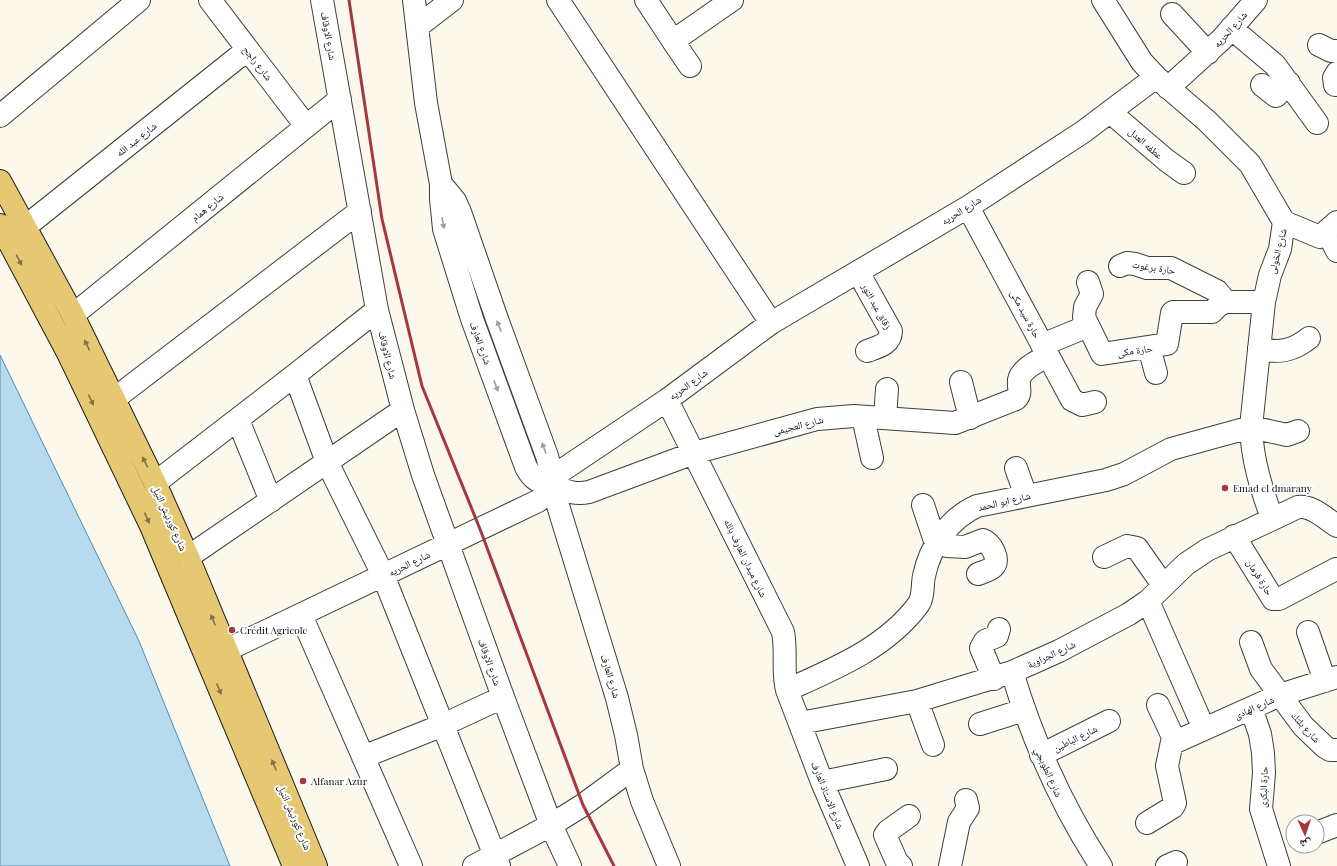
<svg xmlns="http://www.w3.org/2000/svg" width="1337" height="866" font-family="'Playfair Display','Noto Naskh Arabic',serif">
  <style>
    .water { fill: #b7daed; stroke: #488fba }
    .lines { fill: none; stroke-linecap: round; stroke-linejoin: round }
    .minor-casing { stroke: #3e3e3e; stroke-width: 24 }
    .major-casing { stroke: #1c1c1c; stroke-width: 24 }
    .minor { stroke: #fff; stroke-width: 22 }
    .major { stroke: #e6c772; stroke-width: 22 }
    .rail { stroke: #a7373f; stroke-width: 3 }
    .oneway { fill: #9d9d9d }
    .oneway2 { fill: #837244 }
    .poi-dot { fill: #a7373f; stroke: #fff; stroke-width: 1.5 }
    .labels { text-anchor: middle; stroke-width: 4; stroke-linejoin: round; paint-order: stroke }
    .street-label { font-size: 10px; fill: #0b0b0b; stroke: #fff }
    .poi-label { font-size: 10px; fill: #0b0b0b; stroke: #fff; text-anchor: start }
  </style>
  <rect width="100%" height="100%" fill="#fcf9ec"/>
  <path class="water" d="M0,355l139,286 91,225h-230z"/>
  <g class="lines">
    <defs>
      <path id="minor" d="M210,0l96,126
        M322,0l55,310 26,100 20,65 80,222 48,128 19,41
        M414,0l12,103 15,81v15l3,30 28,90 54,148c8,15 13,14 27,19 13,5 22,9 36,6l105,-39 123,-34 37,-3 101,7 61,-24c6,-6 2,-11 3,-19 2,-11 20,-20 29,-24
        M558,0l213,323
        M646,0l27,41
        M1103,0l39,62 14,15 51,44 43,43 34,58 -4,27 -10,26 -6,27 -13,125c1,32 10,61 21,91
        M1172,14l36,39
        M417,27l35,-27
        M1231,28l44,37 42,58
        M1319,45l12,6h6
        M690,66l-17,-25 59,-41
        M1262,85l14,11 13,-13
        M1335,85l-1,-7 3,-5
        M1168,88l54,-49 34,-39
        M1110,112l56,48 18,13
        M0,116l139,-116
        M441,184l14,17 5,11 37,107 50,137 5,19v11l65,212 9,37 6,34 10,32 27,65
        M968,207l104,193 10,5 13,-3
        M1284,222l36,15 17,-15
        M25,227l222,-177
        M1327,231l10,20
        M1120,266l7,-3 8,1 12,4h24l46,23 9,11
        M858,272l33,59c0,13 -13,16 -24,20
        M1088,282l4,12 -7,13 -1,10 18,37 65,-10 5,-31 1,-1h39l7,-7 7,-3h38
        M73,315l267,-216
        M1042,345l46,-19
        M1149,347l7,26
        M1259,348c19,6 34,3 50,-10
        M295,375l32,87 56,113 116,291
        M961,382l9,36
        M114,399l246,-188
        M667,400l116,232c4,20 -1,39 4,58l35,92 36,84
        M863,417l9,41
        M885,418l2,-29
        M238,420l33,81
        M1016,468l10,28
        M155,483l140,-108 82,-65
        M923,505l11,33 13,8 18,1 18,-7c8,3 18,20 10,27 -3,3 -10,5 -15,7
        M1234,536l39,63h6l57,-30
        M188,557l215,-147
        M1104,557l23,-11 10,2 26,37
        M1148,601l56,128
        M301,615l110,251
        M1308,632l17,49
        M1251,642l10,27 42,57 22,21 5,3h7
        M210,658l328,-157 10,-8 13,-22 106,-71 104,-77 197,-116 115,-75 73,-55
        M1012,672c21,69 49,133 89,194
        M994,679l-13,-31 4,-7 12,-5 2,-7
        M787,690c47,-21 99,-42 131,-85 6,-8 4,-20 6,-29 6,-30 26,-58 53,-70l129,-26 18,-6 47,-25 80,-22 36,8 11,-4
        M917,701l16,44
        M1251,708l9,26 3,19 1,20 -3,36 18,57
        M800,723l117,-22 95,-29 47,-21 70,-37 19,-13 38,-37 21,-14 91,-43c14,-2 28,12 39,19
        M980,724l44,-14
        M1173,743l107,-48 57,-18
        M1041,755l68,-34
        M363,757l80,-32 60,-28
        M822,782l64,-13
        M1147,823l26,-16 2,-4 -8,-37 6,-29 -15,-32
        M1319,832l18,-7
        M474,866l77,-41 32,-20 49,-36
        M901,866l-4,-4 -12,-27 3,-4 21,-15
        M950,866l9,-44 9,-14 -2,-8
        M1167,866l9,-4"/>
      <path id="major" d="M0,181l73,134 82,168 33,74 128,309
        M0,225l68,128 83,173 143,340"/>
    </defs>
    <use href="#minor" class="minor-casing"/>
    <use href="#major" class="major-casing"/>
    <use href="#minor" class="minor"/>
    <use href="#major" class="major"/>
    <path class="rail" d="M349,0l33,219 40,167 58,143 103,276 31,61"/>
  </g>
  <defs><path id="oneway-solid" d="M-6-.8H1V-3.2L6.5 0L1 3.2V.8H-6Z"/></defs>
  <g class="oneway">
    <use href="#oneway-solid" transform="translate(443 223) rotate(80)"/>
    <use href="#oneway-solid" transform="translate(499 326) rotate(-111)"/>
    <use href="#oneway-solid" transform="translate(496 386) rotate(70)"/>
    <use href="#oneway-solid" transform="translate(544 448) rotate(-110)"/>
  </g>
  <g class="oneway2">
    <use href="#oneway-solid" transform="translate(19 260) rotate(62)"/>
    <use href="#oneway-solid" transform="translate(87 345) rotate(-116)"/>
    <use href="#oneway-solid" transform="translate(91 400) rotate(64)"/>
    <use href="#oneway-solid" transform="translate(145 462) rotate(-116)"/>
    <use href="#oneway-solid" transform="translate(147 518) rotate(65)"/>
    <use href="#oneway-solid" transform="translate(213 620) rotate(-112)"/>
    <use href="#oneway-solid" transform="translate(219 689) rotate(67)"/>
    <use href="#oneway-solid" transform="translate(274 765) rotate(-113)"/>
  </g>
  <g class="poi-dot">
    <circle cx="1225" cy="488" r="4"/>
    <circle cx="232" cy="630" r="4"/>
    <circle cx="303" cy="781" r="4"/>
  </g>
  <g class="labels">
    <g class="street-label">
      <text transform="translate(1230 29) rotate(-48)" y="4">شارع الحريه</text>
      <text transform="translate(329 36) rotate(80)" y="4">شارع الاوقاف</text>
      <text transform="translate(258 63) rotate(52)" y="4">شارع راجح</text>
      <text transform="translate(136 139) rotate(-38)" y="4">شارع عبد الله</text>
      <text transform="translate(1146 143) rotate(41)" y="4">عطفه العدل</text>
      <text transform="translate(207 207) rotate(-39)" y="4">شارع همام</text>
      <text transform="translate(961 210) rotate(-32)" y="4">شارع الحريه</text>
      <text transform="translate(1277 251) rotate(-75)" y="4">شارع الخولى</text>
      <text transform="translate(1154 267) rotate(9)" y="4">حارة برغوت</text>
      <text transform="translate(877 306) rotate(61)" y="4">زقاق عبد النور</text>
      <text transform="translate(1026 314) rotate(62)" y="4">حارة سيد مكى</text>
      <text transform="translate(481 343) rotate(70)" y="4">شارع العارف</text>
      <text transform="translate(1135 350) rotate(-8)" y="4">حارة مكى</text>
      <text transform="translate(388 355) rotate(76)" y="4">شارع الاوقاف</text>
      <text transform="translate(688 384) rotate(-36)" y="4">شارع الحريه</text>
      <text transform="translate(798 425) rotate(-14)" y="4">شارع العجيمى</text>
      <text transform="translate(1004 501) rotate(-13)" y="4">شارع ابو الحمد</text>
      <text transform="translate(170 518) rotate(66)" y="4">شارع كورنيش النيل</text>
      <text transform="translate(746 558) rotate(64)" y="4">شارع ميدان العارف بالله</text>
      <text transform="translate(409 563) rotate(-26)" y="4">شارع الحريه</text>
      <text transform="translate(1260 577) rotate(58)" y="4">حارة قرمان</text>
      <text transform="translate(1051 654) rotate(-25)" y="4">شارع الجراوية</text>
      <text transform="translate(490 662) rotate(70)" y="4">شارع الاوقاف</text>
      <text transform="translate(611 676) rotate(73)" y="4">شارع العارف</text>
      <text transform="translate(1254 707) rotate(-24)" y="4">شارع الهادى</text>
      <text transform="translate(1306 727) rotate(48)" y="4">شارع بلتك</text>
      <text transform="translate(1075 738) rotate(-26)" y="4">شارع الباطين</text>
      <text transform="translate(1049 772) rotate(66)" y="4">شارع الطوبجي</text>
      <text transform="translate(1263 787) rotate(-88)" y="4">حارة البكرى</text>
      <text transform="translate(828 795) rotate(68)" y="4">شارع الاستاذ العارف</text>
      <text transform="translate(295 817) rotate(67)" y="4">شارع كورنيش النيل</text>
    </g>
    <g class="poi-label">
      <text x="1233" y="492">Emad el dmarany</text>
      <text x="240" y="634">Crédit Agricole</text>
      <text x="311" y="785">Alfanar Azur</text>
    </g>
  </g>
  <g transform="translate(1305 834) rotate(177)"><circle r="19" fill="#ffffff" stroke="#9d9d9d"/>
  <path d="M0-3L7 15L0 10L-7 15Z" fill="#a7373f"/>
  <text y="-6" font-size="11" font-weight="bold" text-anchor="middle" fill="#0b0b0b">ش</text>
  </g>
</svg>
